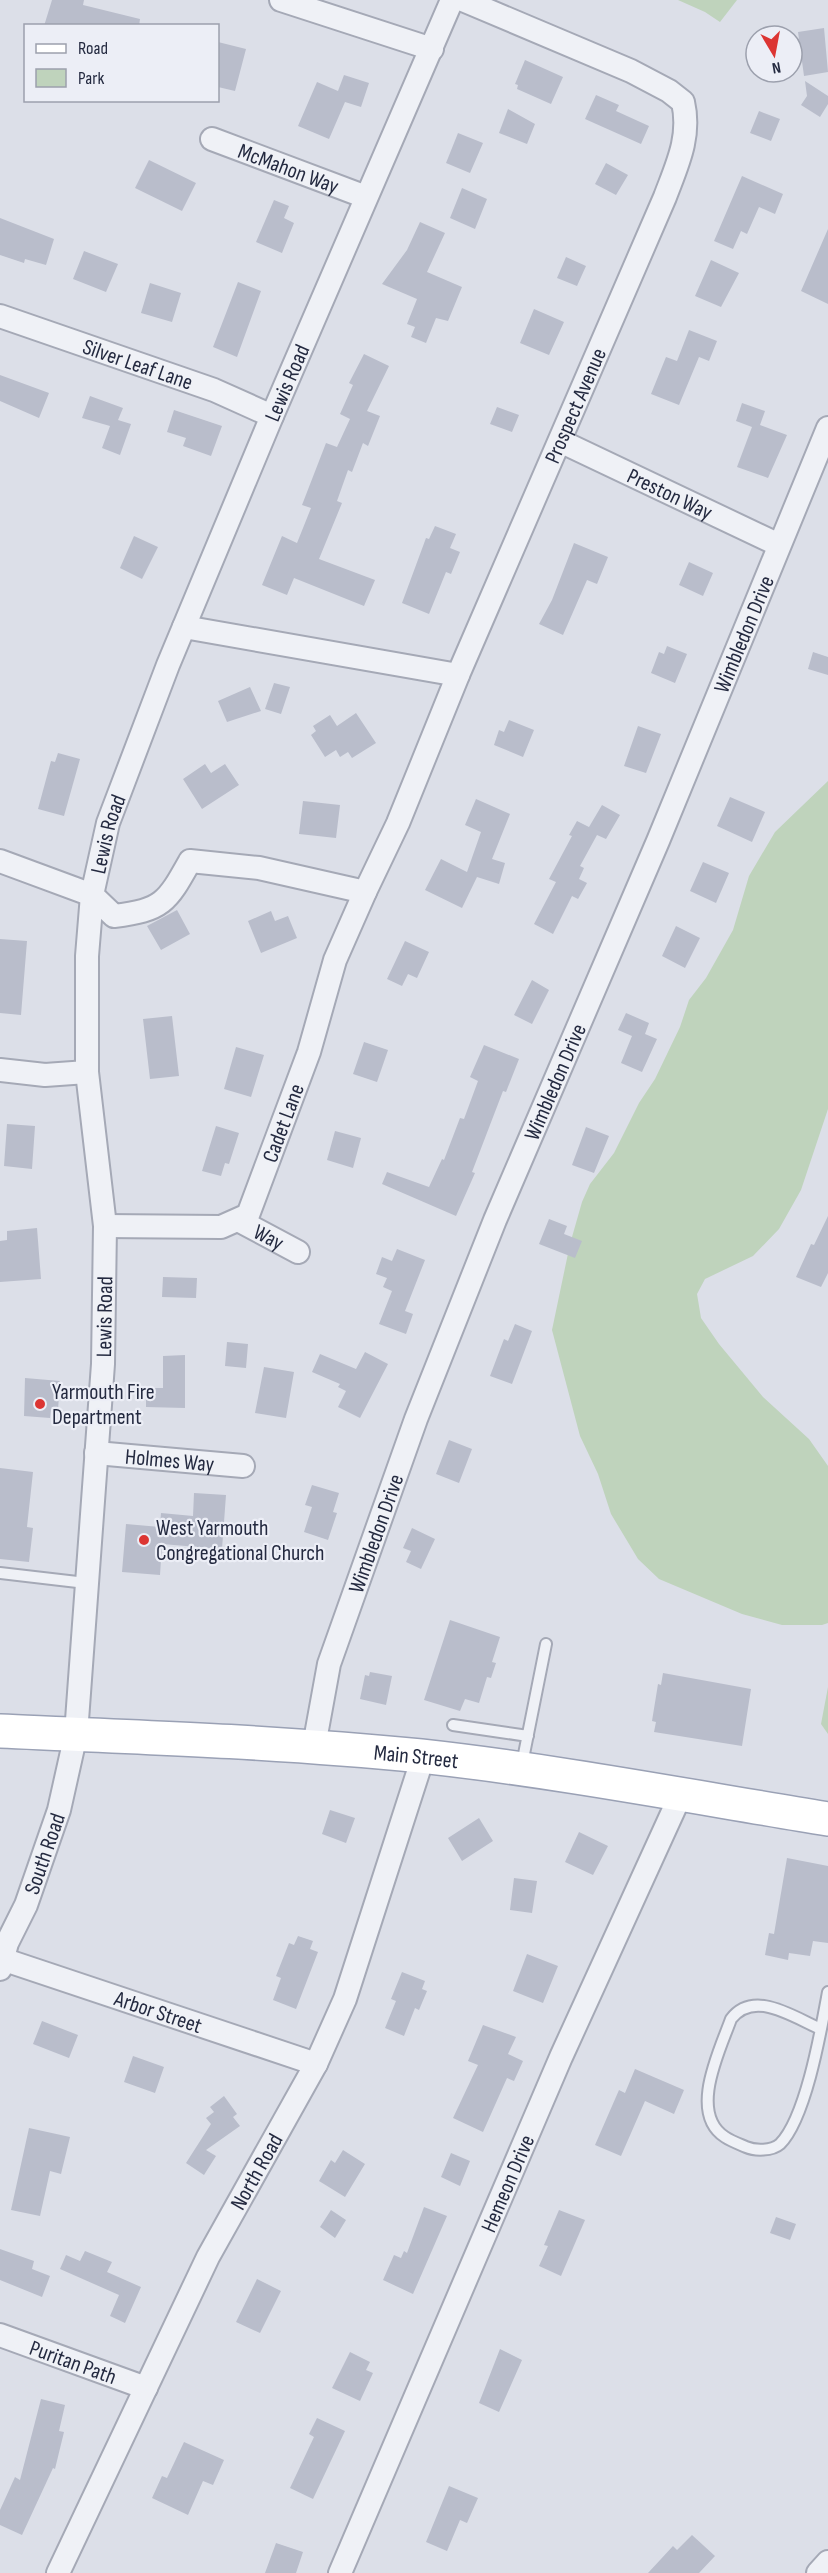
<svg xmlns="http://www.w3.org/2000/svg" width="828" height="2573" font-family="'Sofia Sans Condensed',sans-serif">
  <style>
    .green { fill: #bfd3bc }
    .building { fill: #b9bdcb }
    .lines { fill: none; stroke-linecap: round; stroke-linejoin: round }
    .service-casing { stroke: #a5a9b6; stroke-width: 14 }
    .minor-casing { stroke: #a5a9b6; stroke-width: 26 }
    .primary-casing { stroke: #9aa1b5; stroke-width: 36 }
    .service { stroke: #eff1f6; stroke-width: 10 }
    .minor { stroke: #eff1f6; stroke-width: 22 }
    .primary { stroke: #fff; stroke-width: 33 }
    .poi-dot { fill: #dc3533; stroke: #eceef6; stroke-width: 2 }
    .labels { text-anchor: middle; stroke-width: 4.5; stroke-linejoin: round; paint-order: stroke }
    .street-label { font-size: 22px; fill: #242a40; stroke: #eceef6 }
    .poi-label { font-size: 22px; fill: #242a40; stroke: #eceef6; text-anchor: start }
  </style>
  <rect width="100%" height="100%" fill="#dcdfe8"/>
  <path class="green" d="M678,0h59l-17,22 -15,-10z
    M828,781v328l-27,81 -22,39 -26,27 -48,23 -8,15 4,24 18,26 44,53 46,42 19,27v157l-6,2h-40l-40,-11 -83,-35 -21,-20 -27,-45 -13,-40 -18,-38 -28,-106 18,-86 12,-42 8,-18 24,-31 25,-50 16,-24 25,-52 9,-27 17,-22 27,-48 16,-54 26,-44z
    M828,1687v47l-7,-10z"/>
  <path class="building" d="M52,0h32l-1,5 57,14 -1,7h-95z
    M824,28l4,44 -24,4 -6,-44z
    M218,42l28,7 -11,42 -17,-4z
    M525,60l38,17 -12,27 -34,-15 1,-4 -3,-1z
    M344,75l25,8 -8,24 -16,-5 -16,37 -31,-13 19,-44 21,9z
    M805,81l23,15v8l-8,13 -19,-12 6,-9z
    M596,95l23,10 -3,6 33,15 -8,18 -56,-25z
    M508,109l27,15 -8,20 -28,-11z
    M759,111l21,8 -9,22 -21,-8z
    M458,133l25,10 -13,30 -24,-10z
    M149,160l47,23 -14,28 -47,-23z
    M606,163l22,12 -12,20 -21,-11z
    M742,176l41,18 -8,20 -16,-7 -12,27 -6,-3 -8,18 -19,-8z
    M462,188l25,11 -12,30 -25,-11z
    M274,200l15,6 -5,12 10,5 -12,30 -26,-11z
    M0,218l54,21 -8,26 -21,-6 -1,4 -24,-8z
    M420,222l25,11 -18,39 35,15 -14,34 -12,-3 -10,25 -15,-6 4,-10 -8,-3 10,-25 -35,-15 25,-34z
    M828,229v75l-27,-13z
    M84,251l34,13 -12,28 -33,-13z
    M566,257l20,9 -9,20 -20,-8z
    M711,260l28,13 -18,34 -26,-11z
    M238,282l23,9 -24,66 -24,-10z
    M150,283l31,10 -9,29 -31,-9z
    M534,309l30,13 -15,33 -29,-12z
    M689,330l28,11 -8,20 -10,-4 -20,48 -28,-11 15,-37 11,4z
    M364,354l25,12 -22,45 13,5 -12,30 -5,-3 -11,29 -4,-2 -11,31 5,2 -23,56 56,21 -11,26 -70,-28 -7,17 -25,-10 20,-49 15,7 14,-35 -9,-3 24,-62 11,4 13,-28 -10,-5 13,-29 -4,-2z
    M0,375l49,18 -10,25 -39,-17z
    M90,396l33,12 -5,12 13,4 -11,31 -18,-7 8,-22 -28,-8z
    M742,403l23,8 -5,14 27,10 -19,43 -31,-11 15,-40 -16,-6z
    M497,407l22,8 -7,17 -22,-8z
    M174,410l48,16 -11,30 -28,-10 3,-8 -19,-6z
    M435,526l21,8 -6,14 10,4 -9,22 -5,-2 -17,42 -27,-11 24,-65 3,1z
    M134,536l24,11 -16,32 -22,-11z
    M574,543l34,14 -11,27 -10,-4 -24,55 -24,-11 13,-24z
    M689,562l24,11 -10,23 -24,-11z
    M667,646l20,8 -12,29 -24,-10 8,-21 5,2z
    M813,652l15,5v18l-20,-6z
    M274,683l16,4 -9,27 -16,-5z
    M250,687l11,24 -34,11 -9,-21z
    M356,713l20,30 -24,15 -4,-6 -8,5 -4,-7 -11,7 -14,-22 5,-4 -3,-5 17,-11 7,11z
    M509,720l25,10 -11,27 -29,-12 5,-15 5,2z
    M638,726l23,8 -15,39 -22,-7z
    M58,753l22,6 -16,57 -26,-7 13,-48 4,1z
    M205,764l6,9 14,-9 14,21 -37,24 -19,-30z
    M730,797l35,15 -13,30 -35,-16z
    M476,799l34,15 -18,45 13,4 -6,21 -22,-7 -15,31 -37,-18 16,-31 26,13 14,-40 -16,-7z
    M303,801l37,4 -4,33 -37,-4z
    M602,805l18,10 -14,24 -9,-4 -17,31 4,2 -5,11 8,4 -9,16 -6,-3 -19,38 -19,-10 22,-42 -7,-3 23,-43 -3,-1 8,-14 12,6z
    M703,862l26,11 -13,30 -26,-12z
    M177,910l13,24 -29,16 -14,-24z
    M271,911l4,10 13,-5 9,22 -36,15 -13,-32z
    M676,926l24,12 -15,30 -23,-12z
    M0,939l27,2 -6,74 -21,-2z
    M405,941l24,11 -12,26 -9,-4 -6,12 -15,-7z
    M532,980l17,10 -17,34 -18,-9z
    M626,1013l23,10 -4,11 12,5 -15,33 -21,-9 11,-27 -14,-6z
    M172,1016l7,60 -29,3 -7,-60z
    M364,1042l24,8 -11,32 -24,-8z
    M484,1045l35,14 -13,33 -3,-1 -31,81 3,1 -19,43 -74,-32 5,-12 42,15 13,-28 2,1 16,-42 4,1 14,-38 -8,-4z
    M236,1047l28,8 -13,42 -27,-8z
    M7,1124l28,2 -3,43 -28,-3z
    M216,1126l23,7 -10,31 -4,-1 -4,13 -19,-5z
    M586,1127l23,9 -15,37 -22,-8z
    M335,1131l26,7 -8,30 -26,-8z
    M828,1216v57l-7,14 -25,-10 15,-33 3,1z
    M549,1219l18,7 -3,8 18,7 -7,17 -36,-14z
    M37,1228l4,51 -41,3v-41l7,-1v-9z
    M397,1249l28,11 -20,51 8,3 -7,20 -27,-10 13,-33 -9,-4 4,-9 -11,-4 6,-17 10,4z
    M163,1277l34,1 -1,20 -34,-1z
    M515,1324l17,7 -20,53 -22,-8 14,-37 4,2z
    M227,1342l21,2 -2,24 -21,-2z
    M365,1352l23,12 -28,54 -22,-11 8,-16 -8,-4 2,-3 -28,-12 8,-18 36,15z
    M185,1355v53l-39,-1v-19h17v-32z
    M264,1367l30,5 -8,46 -31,-5z
    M25,1378l35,3 -2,29 -7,-1 -1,9 -26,-2z
    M449,1440l23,9 -13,34 -23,-9z
    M0,1468l33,4 -6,55 6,1 -4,34 -29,-3z
    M312,1485l27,8 -6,19 4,1 -9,27 -24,-8 8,-25 -7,-2z
    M194,1493l32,2 -4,54 -60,-5 -2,31 -38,-3 4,-48 34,3 1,-14 32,3z
    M412,1528l23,11 -14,30 -15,-7 5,-11 -8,-3z
    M450,1620l50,17 -8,25 4,1 -5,15 -4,-1 -8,26 -14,-4 -5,12 -36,-11z
    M370,1672l22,4 -6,29 -26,-6 5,-24 4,1z
    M663,1673l88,16 -9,57 -88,-14 2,-10 -4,-1 6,-37 3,1z
    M330,1810l25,8 -9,25 -24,-9z
    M479,1818l14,23 -31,20 -14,-23z
    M579,1832l29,14 -15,29 -28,-13z
    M787,1858l41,8v77l-15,-2 -3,15 -21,-3 -1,7 -23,-5 4,-22 5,1z
    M514,1878l23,3 -5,32 -22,-3z
    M298,1936l15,5 -3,8 8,3 -22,57 -23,-9 8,-22 -5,-2 13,-33 5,2z
    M527,1954l31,12 -15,37 -30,-12z
    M402,1972l23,9 -3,8 5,2 -8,19 -4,-2 -11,28 -19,-8 11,-27 -5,-2z
    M42,2021l36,14 -9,23 -36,-14z
    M483,2025l33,12 -8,17 15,7 -9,20 -7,-3 -24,54 -30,-14 25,-53 -10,-4z
    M133,2056l31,11 -9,26 -31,-11z
    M635,2069l49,21 -10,24 -29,-13 -24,55 -26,-11 24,-55 6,3z
    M224,2096l13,18 -4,3 7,9 -34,24 10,6 -12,19 -18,-12 25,-39 -5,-6 8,-6 -4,-5z
    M29,2128l41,9 -9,37 -11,-3 -10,45 -29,-6z
    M343,2150l22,14 -20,33 -26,-16 12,-21 4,3z
    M451,2153l19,8 -10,25 -19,-9z
    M424,2207l23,9 -34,78 -30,-14 11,-25 7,3 3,-7 3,2z
    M331,2210l15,10 -11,18 -15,-11z
    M559,2210l26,10 -24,56 -22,-10 9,-20 -4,-1z
    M776,2217l20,7 -6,16 -20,-7z
    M0,2249l34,12 -2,8 18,7 -8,21 -42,-17z
    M85,2251l27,11 -5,10 34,15 -16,36 -15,-7 9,-21 -59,-26 6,-14 14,6z
    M257,2279l24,12 -21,42 -24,-11z
    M500,2349l22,11 -23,52 -20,-9z
    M350,2352l20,10 -4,8 7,3 -13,28 -28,-13z
    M41,2399l24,6 -6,26 5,1 -9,37 -2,-1 -31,67 -22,-10v-15l15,-33 5,3z
    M317,2418l28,13 -32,68 -23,-11 24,-51 -5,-3z
    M184,2442l40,18 -11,25 -10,-4 -15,34 -36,-17 10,-22 5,2z
    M449,2486l29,12 -11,25 -7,-3 -13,31 -21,-9z
    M692,2535l23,21 -16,17h-51l25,-27 4,4z
    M276,2543l27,9 -7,21h-31z"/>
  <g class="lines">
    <defs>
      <path id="service" d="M0,1573l86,10
        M453,1725l75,11
        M522,1764l24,-120
        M821,2029c-28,-12 -67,-40 -90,-10 -11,31 -43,94 -6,118 6,4 14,7 21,10 9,4 26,4 34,-3 26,-26 41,-114 48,-152"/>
      <g id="minor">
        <path d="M281,0l151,49"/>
        <path id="s1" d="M212,139l154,58"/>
        <path id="s2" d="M0,316l214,74 58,26"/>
        <path id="s3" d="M560,441l219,104"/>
        <path id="s4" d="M184,627l274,48 207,-478c12,-32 26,-60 18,-95l-14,-11 -38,-20 -168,-71"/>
        <path d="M0,861l92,34 22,21c49,-6 53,-14 76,-55l69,7 106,24 33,-69 60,-148"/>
        <path d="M0,1070l45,5 42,-3"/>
        <path id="s5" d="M240,1221l58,31"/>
        <path id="s6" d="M105,1226l116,1 27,-12 61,-163 26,-92 30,-68"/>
        <path id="s7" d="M96,1453l147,13"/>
        <path id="s8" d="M314,1746l15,-82 87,-245 79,-199 163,-379 170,-413"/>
        <path id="s9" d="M2,1959l314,105"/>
        <path id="s10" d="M0,1969l7,-26 19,-38 33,-95 17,-76 27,-370 2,-138 -18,-154v-116l5,-61 16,-72 60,-158 104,-249 180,-416"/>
        <path id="s11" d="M0,2335l146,53"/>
        <path id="s12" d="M58,2573l150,-316 108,-193 29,-65 78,-242"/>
        <path id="s13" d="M340,2573l221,-516 120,-263"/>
        <path d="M818,2573l10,-11"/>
      </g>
      <g id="primary">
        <path id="s14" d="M0,1731c141,6 280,11 421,25 136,15 272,41 407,63"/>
      </g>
    </defs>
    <use href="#service" class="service-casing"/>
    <use href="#minor" class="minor-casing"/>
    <use href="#primary" class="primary-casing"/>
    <use href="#service" class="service"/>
    <use href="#minor" class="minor"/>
    <use href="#primary" class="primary"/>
  </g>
  <g class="poi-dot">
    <circle cx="40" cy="1404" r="6"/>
    <circle cx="144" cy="1540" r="6"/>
  </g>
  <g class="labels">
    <g class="street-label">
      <text dy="8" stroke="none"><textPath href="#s1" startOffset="82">McMahon Way</textPath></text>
      <text dy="8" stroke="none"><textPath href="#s2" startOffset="146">Silver Leaf Lane</textPath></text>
      <text dy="8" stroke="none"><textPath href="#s10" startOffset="1638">Lewis Road</textPath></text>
      <text dy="8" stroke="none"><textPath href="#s4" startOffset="572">Prospect Avenue</textPath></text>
      <text dy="8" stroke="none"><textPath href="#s3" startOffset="122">Preston Way</textPath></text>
      <text dy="8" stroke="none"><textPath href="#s8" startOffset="1194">Wimbledon Drive</textPath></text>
      <text dy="8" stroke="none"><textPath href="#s10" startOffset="1152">Lewis Road</textPath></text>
      <text dy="8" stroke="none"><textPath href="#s8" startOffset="708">Wimbledon Drive</textPath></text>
      <text dy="8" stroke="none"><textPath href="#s6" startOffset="244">Cadet Lane</textPath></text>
      <text dy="8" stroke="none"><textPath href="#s5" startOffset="33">Way</textPath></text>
      <text dy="8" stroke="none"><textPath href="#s10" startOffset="666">Lewis Road</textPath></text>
      <text dy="8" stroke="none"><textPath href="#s7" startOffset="74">Holmes Way</textPath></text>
      <text dy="8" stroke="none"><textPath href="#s8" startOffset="222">Wimbledon Drive</textPath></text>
      <text dy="8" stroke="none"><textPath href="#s14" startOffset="417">Main Street</textPath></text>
      <text dy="8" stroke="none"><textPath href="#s10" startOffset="124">South Road</textPath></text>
      <text dy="8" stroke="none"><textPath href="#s9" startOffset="165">Arbor Street</textPath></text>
      <text dy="8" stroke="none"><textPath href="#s12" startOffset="448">North Road</textPath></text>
      <text dy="8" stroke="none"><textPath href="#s13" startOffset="424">Hemeon Drive</textPath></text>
      <text dy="8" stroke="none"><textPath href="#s11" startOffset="78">Puritan Path</textPath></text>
    </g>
    <g class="poi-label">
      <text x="52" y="1399">Yarmouth Fire<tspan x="52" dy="25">Department</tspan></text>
      <text x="156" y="1535">West Yarmouth<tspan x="156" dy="25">Congregational Church</tspan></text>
    </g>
  </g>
  <rect x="24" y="24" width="195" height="78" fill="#eceef6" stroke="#9ca0ad" stroke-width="1.5"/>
  <rect x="36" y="44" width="30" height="9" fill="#ffffff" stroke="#9ca0ad" stroke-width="1.5"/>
  <text x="78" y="54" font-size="18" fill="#242a40">Road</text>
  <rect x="36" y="69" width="30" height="18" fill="#bfd3bc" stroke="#9ca0ad" stroke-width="1.5"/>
  <text x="78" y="84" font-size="18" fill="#242a40">Park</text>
  <g transform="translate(774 54) rotate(170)"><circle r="28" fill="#eceef6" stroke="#9ca0ad" stroke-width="1.5"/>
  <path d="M0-4.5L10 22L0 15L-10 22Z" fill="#dc3533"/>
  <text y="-9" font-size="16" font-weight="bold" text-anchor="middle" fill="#242a40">N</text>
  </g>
</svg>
